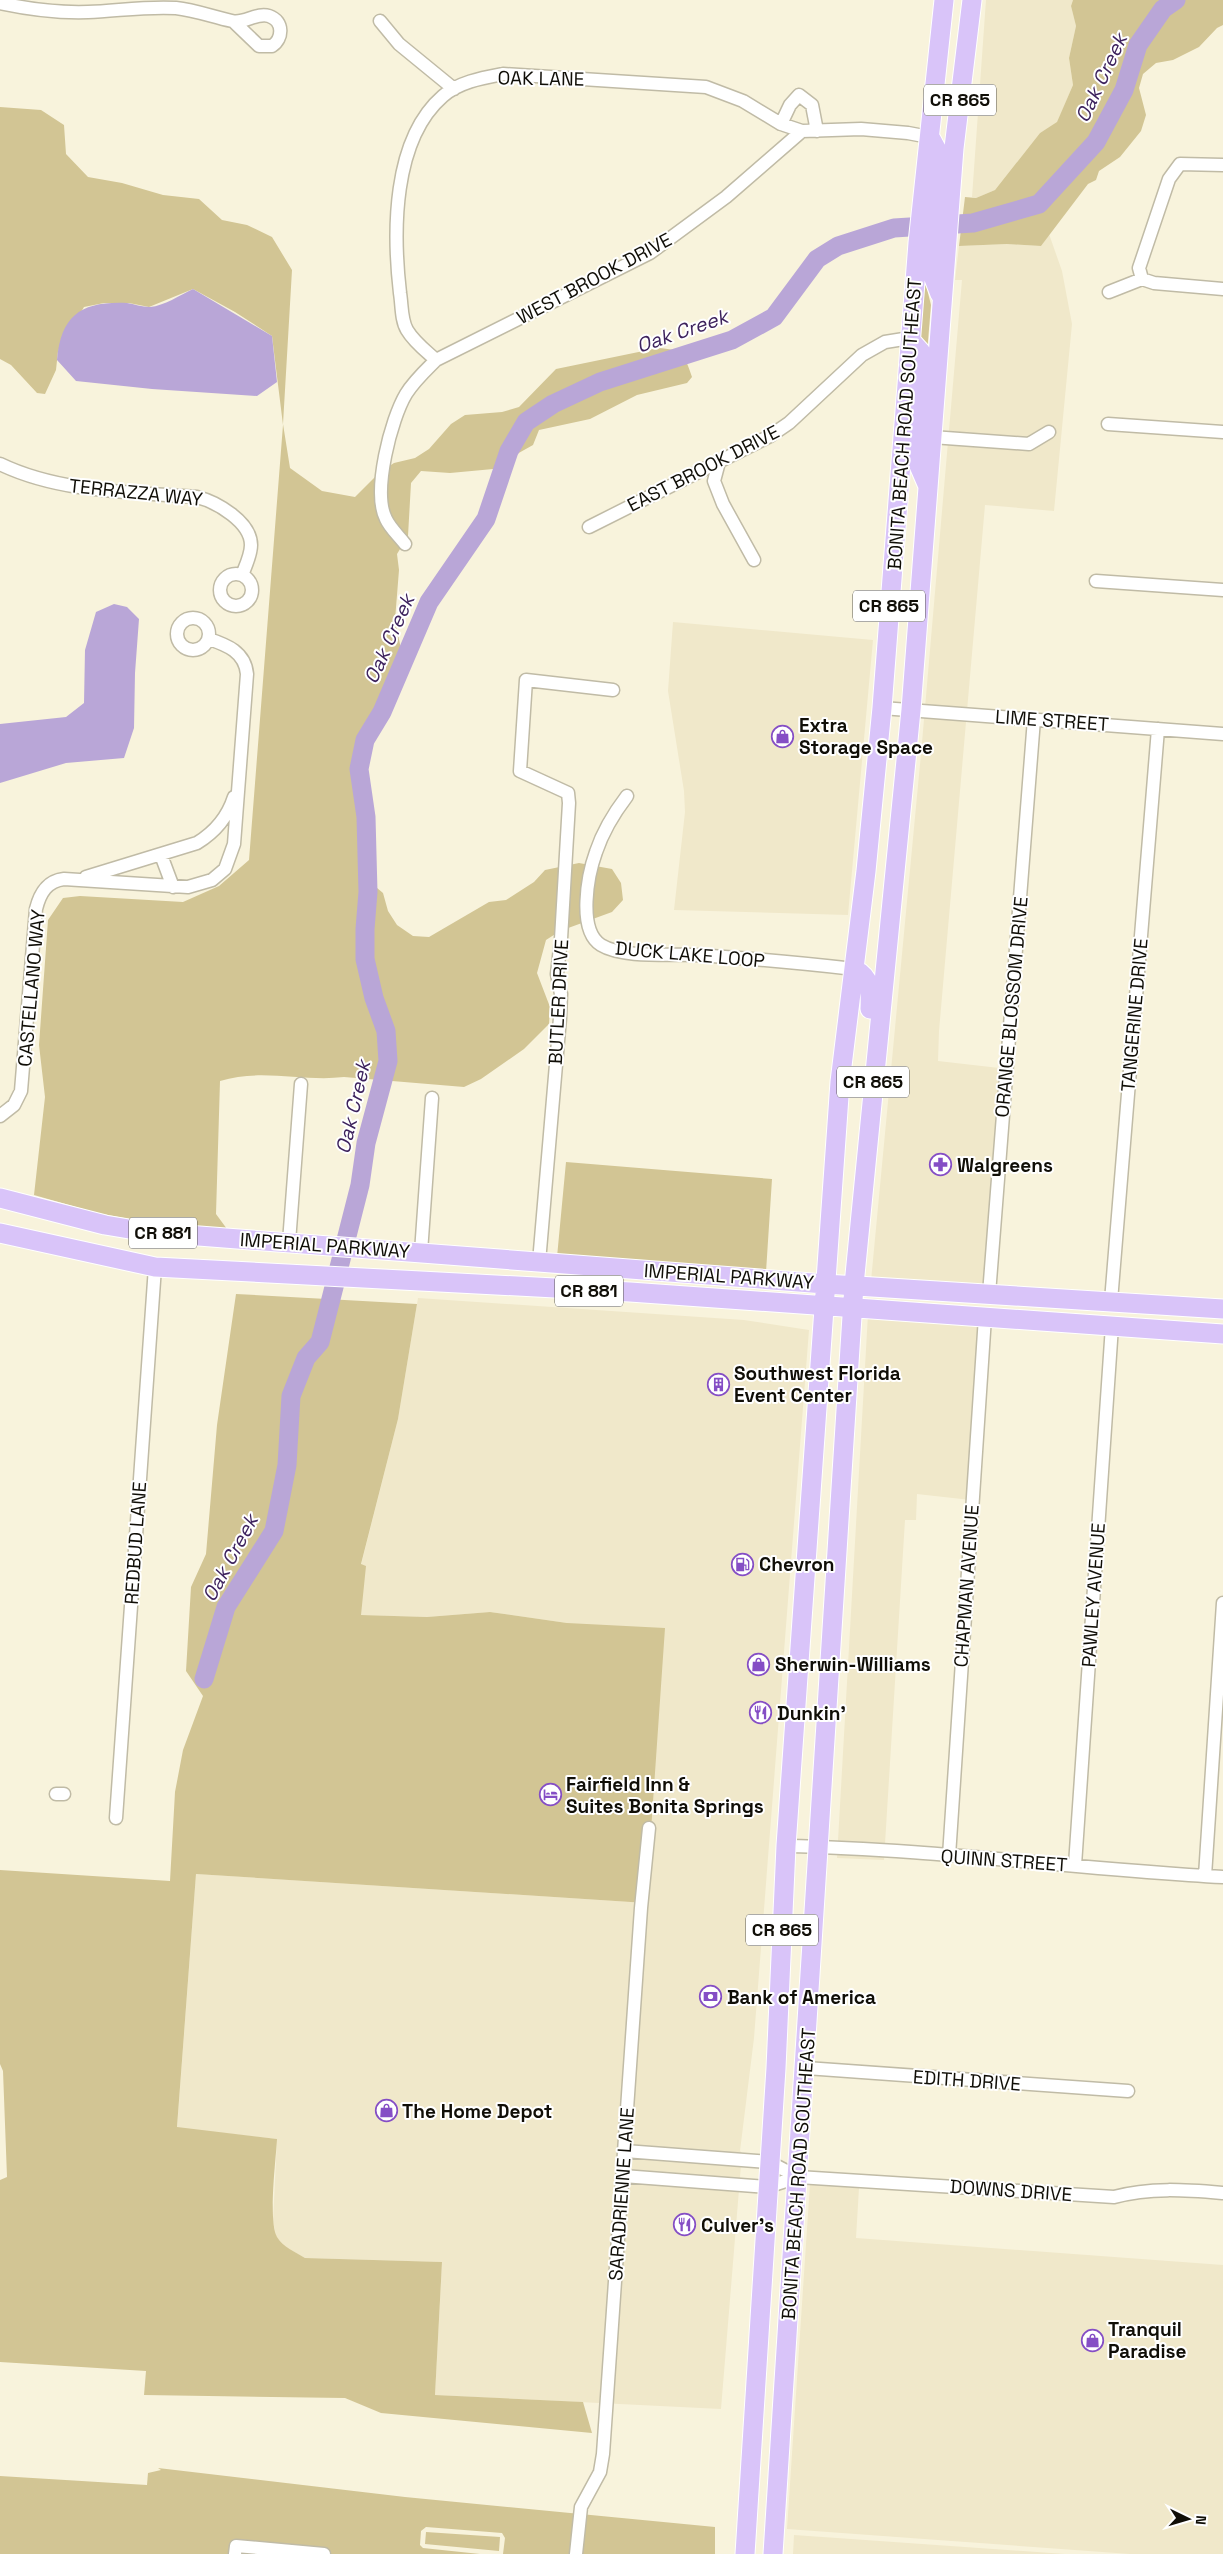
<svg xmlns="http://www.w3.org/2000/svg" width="1223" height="2554" font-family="'Space Grotesk',sans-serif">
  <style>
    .built { fill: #f0e8ca }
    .green { fill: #d2c594 }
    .water { fill: #b9a6d7 }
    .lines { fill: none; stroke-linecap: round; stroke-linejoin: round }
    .river { stroke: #b9a6d7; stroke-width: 19 }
    .street-casing { stroke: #c0bba6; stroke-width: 15 }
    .primary-casing { stroke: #fff; stroke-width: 21 }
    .street { stroke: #fff; stroke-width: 12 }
    .primary { stroke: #d9c4f9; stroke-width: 19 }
    .labels { text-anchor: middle; stroke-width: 4; stroke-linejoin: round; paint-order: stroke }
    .shield { fill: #fff; stroke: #585651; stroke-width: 1 }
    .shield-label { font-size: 18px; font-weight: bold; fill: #100e07 }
    .street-label { font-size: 19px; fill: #100e07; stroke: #fff }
    .poi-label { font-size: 19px; font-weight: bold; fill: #100e07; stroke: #fff; text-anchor: start }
    .water-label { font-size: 20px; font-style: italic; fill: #3d225d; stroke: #fff }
  </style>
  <rect width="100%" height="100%" fill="#f8f3dc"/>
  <path class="built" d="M986,0h87l-2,6 5,20 -7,32 4,27 -16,38 -17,10 -45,57 -19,8 -4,-1z
    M1049,234l13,37 10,53 -18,187 -69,-6 -46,526 -1,30 70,8 -19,220 -118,-8 50,-527 41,-474h-7l4,-34 48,-2 34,2z
    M673,622l200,18 -25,275 -174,-5 11,-98 -1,-21 -16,-100z
    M418,1298l326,22 65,10 -55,708 -14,113 2,2 -21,256 -286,-14 7,-133 -137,-4 -20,-11 -9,-11 -3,-15 4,-82 -100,-11 19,-254 450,29 -79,-280 -77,-11 -63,5 -66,-2v-50l37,-146z
    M868,1314l119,8 -16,178 -54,-6 -1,26h-11l-21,340 -47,-2z
    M810,2184l49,4 -3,50 367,27v289h-93l-343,-25z
    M794,2535l271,19h-272z"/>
  <path class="green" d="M1073,0h150v25l-6,3 -18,19 -26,13 -17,3 -13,11 -4,14 7,27 -5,16 -21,26 -21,14 -3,9 -8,4 -47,62 -34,-2 -48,2 6,-49 11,1 19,-8 45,-57 17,-11 16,-37 -4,-27 7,-32 -5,-20z
    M0,107l41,3 23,15 2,29 22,23 34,6 41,12 36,4 23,21 25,5 25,12 20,33 -9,154 7,44 32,23 33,6 25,-25 14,-9 21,-5 14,-9 22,-25 14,-9 37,-3 17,-5 37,-38 102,-21c23,1 27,7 34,29l-5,6 -50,12 -47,24 -51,11 -6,15 -25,14 -4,9 -54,5 -29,-2 -10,12 -3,53 -11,18 2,16 -4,50 7,34 -1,17 -5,16 -28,61 -4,44 1,73 5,17 13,11 5,18 9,14 16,11 16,1 60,-35 17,-2 28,-18 11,-12 34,-7 33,6 9,14 2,17 -11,12 -52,19 -14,9 -9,33 13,34 -1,17 -25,25 -43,30 -17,8 -120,-10c-41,5 -83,-9 -124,4l-4,133 11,15 -59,-3 -71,-13 -63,-18 11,-98 -6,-52 9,-125 15,-22 17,-2 103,6 36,-16 30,-26 34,-435 -11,-89 -37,-24 -42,-23 -44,18 -20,-4h-25l-20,4 -26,44 -2,19 -11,24 -8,-1 -26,-28 -11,-6z
    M923,284l3,1 5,20 -4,48 -8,-13z
    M566,1162l206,17 -6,93 -209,-15z
    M236,1294l181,10 -19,115 -37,145 5,2 -5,49 66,2 63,-5 77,11 98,5 -19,275 -450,-29 -19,253 100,12c-1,20 -9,82 0,98 6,10 18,15 28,21l137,4 -7,133 148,7 9,31 -211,-20 -36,-15 -201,-3 2,-24 -146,-9v-182l7,-3 -4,-106 -3,-7v-194l170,11 5,-89 8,-42 20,-54 -17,-25 5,-84 15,-33 11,-129z
    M158,2468l247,29 310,30v27h-212l2,-16 -3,-5 -76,-6 -5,4 -1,14 3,3 57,6h-480v-78l147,9 1,-12 13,-3z
    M426,2532l74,5 -1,14 -74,-7z"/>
  <path class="water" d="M193,289l79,47 5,46 -20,14 -105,-7 -76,-8 -19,-21c4,-46 26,-59 70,-57 7,1 15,4 23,4 14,-1 30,-12 43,-18z
    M114,604l13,3 12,12 -4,54 -1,55 -10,30 -58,5 -66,20v-59l66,-7 18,-14 1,-53 11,-38z"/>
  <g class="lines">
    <path class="river" d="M204,1679l22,-72 48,-76 13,-66 4,-69 15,-38 14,-16 40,-157 6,-42 22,-82 -2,-30 -12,-33 -9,-39v-30l3,-37 -2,-75 -7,-48 6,-29 17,-28 47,-110 57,-83 23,-68 17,-29 27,-18 47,-22 132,-42 42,-23 43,-58 21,-13 56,-18 79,-5 66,-19 57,-62 28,-52 14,-45 25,-36 13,-9"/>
    <defs>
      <path id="street" d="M0,3c28,6 59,10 88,9 29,-1 58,-6 88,-4 19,2 37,9 56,13 12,3 25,-9 37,-5 15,5 14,23 3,30h-13l-25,-24
        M380,21l19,23 55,45
        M781,124l9,-19 9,-10 13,10 5,26
        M1223,165l-43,-1 -11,15 -30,89 3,11 12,4 69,6
        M1109,292l33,-13
        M436,360c-10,-9 -22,-18 -29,-30 -6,-10 -5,-25 -7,-37 -7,-60 -8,-153 43,-197 16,-14 39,-18 60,-22l203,13 37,14 38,23 21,7
        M1108,424l115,8
        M932,437l97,7 20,-12
        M719,462l-5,19 9,23 31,56
        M0,464c60,29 132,28 197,33 20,5 54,25 54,48 0,10 -5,20 -9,30
        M589,527l181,-91 19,-13 73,-68 23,-13 25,-4
        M405,544c-6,-8 -15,-16 -19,-25 -14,-27 5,-100 20,-125 8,-13 19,-23 30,-34l214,-107 76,-56 76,-66 59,-2 47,4 21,4
        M220 590a16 16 0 1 1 32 0a16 16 0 1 1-32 0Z
        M1096,581l127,9
        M177 634a16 16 0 1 1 32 0a16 16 0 1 1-32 0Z
        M882,708l341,26
        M627,796c-13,17 -24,35 -31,56 -8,22 -19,78 5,93 21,13 68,9 94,10 53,3 106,8 159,14
        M161,855l12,32
        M86,877l111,-34c18,-11 31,-27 37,-46
        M0,1116l14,-11 7,-14 15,-182c4,-16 11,-28 28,-30l124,8 24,-7 13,-11 9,-25 13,-170c-2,-22 -20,-29 -38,-35
        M289,1242l12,-158
        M421,1252l11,-154
        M539,1262l21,-244 1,-24 -4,-20 4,-35 8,-136 -1,-10 -48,-22 6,-91 87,10
        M989,1294l45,-575
        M1111,1301l47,-572
        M56,1794h8
        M116,1818l39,-551
        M786,1846c146,3 291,23 437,31
        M949,1856l36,-539
        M1075,1865l37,-539
        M1205,1876l18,-273
        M806,2068l322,23
        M625,2151l144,11 29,15
        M623,2176l144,11 31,-10 316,20c36,-10 72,-7 109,-4
        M235,2554l1,-8 88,8
        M576,2554l5,-47 19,-35 3,-18 38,-546 8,-80"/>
      <path id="primary" d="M931,139l8,15 1,14 -10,100 10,26
        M912,342l9,10 -7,102 13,30
        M854,969c17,8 17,22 16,40
        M0,1198l105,27 42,7 678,52 398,25
        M0,1233l155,34 475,25 593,42
        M745,2554l31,-486 10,-222 54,-764 26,-211 16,-163 36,-465 26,-243
        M773,2554l81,-1269 57,-575 43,-562 18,-148"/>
    </defs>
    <use href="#street" class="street-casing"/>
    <use href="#primary" class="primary-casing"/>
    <use href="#street" class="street"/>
    <use href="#primary" class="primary"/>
  </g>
  <defs>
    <symbol id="shop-ring" viewBox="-11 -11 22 22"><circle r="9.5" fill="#fff" stroke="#854ec5" stroke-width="1.5"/><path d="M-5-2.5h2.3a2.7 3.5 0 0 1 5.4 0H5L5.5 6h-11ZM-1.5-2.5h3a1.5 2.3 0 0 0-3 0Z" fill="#854ec5"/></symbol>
    <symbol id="pharmacy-ring" viewBox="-11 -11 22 22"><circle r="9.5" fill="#fff" stroke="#854ec5" stroke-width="1.5"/><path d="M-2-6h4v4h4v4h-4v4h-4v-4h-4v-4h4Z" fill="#854ec5"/></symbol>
    <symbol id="building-ring" viewBox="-11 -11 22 22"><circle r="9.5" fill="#fff" stroke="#854ec5" stroke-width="1.5"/><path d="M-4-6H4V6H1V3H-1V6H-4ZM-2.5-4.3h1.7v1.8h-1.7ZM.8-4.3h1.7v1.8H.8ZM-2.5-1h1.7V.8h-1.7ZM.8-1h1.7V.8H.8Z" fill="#854ec5"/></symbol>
    <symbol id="fuel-ring" viewBox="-11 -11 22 22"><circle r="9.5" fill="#fff" stroke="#854ec5" stroke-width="1.5"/><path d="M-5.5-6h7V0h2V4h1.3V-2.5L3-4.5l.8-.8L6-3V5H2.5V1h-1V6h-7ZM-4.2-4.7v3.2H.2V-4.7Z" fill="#854ec5"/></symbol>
    <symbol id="restaurant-ring" viewBox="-11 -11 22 22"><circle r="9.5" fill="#fff" stroke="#854ec5" stroke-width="1.5"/><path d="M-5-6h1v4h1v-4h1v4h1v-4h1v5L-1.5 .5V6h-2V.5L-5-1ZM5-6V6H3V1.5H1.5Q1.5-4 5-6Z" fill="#854ec5"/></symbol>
    <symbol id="hotel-ring" viewBox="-11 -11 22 22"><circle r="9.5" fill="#fff" stroke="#854ec5" stroke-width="1.5"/><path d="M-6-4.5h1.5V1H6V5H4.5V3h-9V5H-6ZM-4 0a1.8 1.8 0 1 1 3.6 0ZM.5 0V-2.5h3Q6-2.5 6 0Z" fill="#854ec5"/></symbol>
    <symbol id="bank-ring" viewBox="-11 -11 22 22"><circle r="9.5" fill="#fff" stroke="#854ec5" stroke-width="1.5"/><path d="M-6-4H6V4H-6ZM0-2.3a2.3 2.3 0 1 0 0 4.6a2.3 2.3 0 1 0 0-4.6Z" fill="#854ec5"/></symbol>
  </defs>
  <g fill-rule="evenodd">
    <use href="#shop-ring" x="770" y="724" width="25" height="25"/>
    <use href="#pharmacy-ring" x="928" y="1152" width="25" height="25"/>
    <use href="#building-ring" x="706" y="1372" width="25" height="25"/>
    <use href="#fuel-ring" x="730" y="1552" width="25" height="25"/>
    <use href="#shop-ring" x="746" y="1652" width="25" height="25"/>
    <use href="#restaurant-ring" x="748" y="1700" width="25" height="25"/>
    <use href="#hotel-ring" x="538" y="1782" width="25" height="25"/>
    <use href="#bank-ring" x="698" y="1984" width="25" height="25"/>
    <use href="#shop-ring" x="374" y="2098" width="25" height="25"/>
    <use href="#restaurant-ring" x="672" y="2212" width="25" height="25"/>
    <use href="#shop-ring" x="1080" y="2328" width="25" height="25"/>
  </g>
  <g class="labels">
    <g class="shield">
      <rect x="924" y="84.5" width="72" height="31" rx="4"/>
      <rect x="853" y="590.5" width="72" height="31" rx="4"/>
      <rect x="837" y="1066.5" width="72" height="31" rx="4"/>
      <rect x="129" y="1217.5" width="68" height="31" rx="4"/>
      <rect x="555" y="1275.5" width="68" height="31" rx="4"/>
      <rect x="746" y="1914.5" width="72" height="31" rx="4"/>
    </g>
    <g class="shield-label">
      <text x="960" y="106">CR 865</text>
      <text x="889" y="612">CR 865</text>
      <text x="873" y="1088">CR 865</text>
      <text x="163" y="1239">CR 881</text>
      <text x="589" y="1297">CR 881</text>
      <text x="782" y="1936">CR 865</text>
    </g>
    <g class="street-label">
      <text transform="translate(541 78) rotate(1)" y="7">OAK LANE</text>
      <text transform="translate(594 278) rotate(-28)" y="7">WEST BROOK DRIVE</text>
      <text transform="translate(904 424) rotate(-86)" y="7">BONITA BEACH ROAD SOUTHEAST</text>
      <text transform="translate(703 468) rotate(-27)" y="7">EAST BROOK DRIVE</text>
      <text transform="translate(136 492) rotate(6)" y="7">TERRAZZA WAY</text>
      <text transform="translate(1052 720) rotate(4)" y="7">LIME STREET</text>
      <text transform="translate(690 954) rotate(5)" y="7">DUCK LAKE LOOP</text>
      <text transform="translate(31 988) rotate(-85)" y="7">CASTELLANO WAY</text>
      <text transform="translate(558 1002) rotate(-87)" y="7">BUTLER DRIVE</text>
      <text transform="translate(1011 1007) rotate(-85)" y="7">ORANGE BLOSSOM DRIVE</text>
      <text transform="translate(1134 1015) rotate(-85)" y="7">TANGERINE DRIVE</text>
      <text transform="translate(325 1245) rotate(4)" y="7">IMPERIAL PARKWAY</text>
      <text transform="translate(729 1276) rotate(4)" y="7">IMPERIAL PARKWAY</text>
      <text transform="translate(135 1543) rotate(-86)" y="7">REDBUD LANE</text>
      <text transform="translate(966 1586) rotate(-86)" y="7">CHAPMAN AVENUE</text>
      <text transform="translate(1093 1595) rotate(-86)" y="7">PAWLEY AVENUE</text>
      <text transform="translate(1004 1860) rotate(4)" y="7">QUINN STREET</text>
      <text transform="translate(967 2080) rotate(4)" y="7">EDITH DRIVE</text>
      <text transform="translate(798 2174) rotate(-86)" y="7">BONITA BEACH ROAD SOUTHEAST</text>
      <text transform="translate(1011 2190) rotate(4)" y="7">DOWNS DRIVE</text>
      <text transform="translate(621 2194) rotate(-86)" y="7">SARADRIENNE LANE</text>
    </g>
    <g class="poi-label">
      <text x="799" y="732">Extra<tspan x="799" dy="22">Storage Space</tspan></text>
      <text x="957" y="1172">Walgreens</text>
      <text x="734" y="1380">Southwest Florida<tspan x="734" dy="22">Event Center</tspan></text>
      <text x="759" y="1571">Chevron</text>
      <text x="775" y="1671">Sherwin-Williams</text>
      <text x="777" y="1720">Dunkin'</text>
      <text x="566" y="1791">Fairfield Inn &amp;<tspan x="566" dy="22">Suites Bonita Springs</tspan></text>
      <text x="727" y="2004">Bank of America</text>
      <text x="402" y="2118">The Home Depot</text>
      <text x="701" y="2232">Culver's</text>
      <text x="1108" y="2336">Tranquil<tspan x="1108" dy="22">Paradise</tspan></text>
    </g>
    <g class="water-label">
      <text transform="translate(1101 78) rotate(-65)" y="7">Oak Creek</text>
      <text transform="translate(682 331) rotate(-19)" y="7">Oak Creek</text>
      <text transform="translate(389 639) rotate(-66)" y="7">Oak Creek</text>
      <text transform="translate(353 1107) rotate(-77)" y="7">Oak Creek</text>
      <text transform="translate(230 1558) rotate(-62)" y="7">Oak Creek</text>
    </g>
  </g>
  <g transform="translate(1188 2519) rotate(95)" stroke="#ffffff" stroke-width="4" paint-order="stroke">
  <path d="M0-4L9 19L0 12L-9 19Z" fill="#100e07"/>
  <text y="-8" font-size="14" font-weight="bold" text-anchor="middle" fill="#100e07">N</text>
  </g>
</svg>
